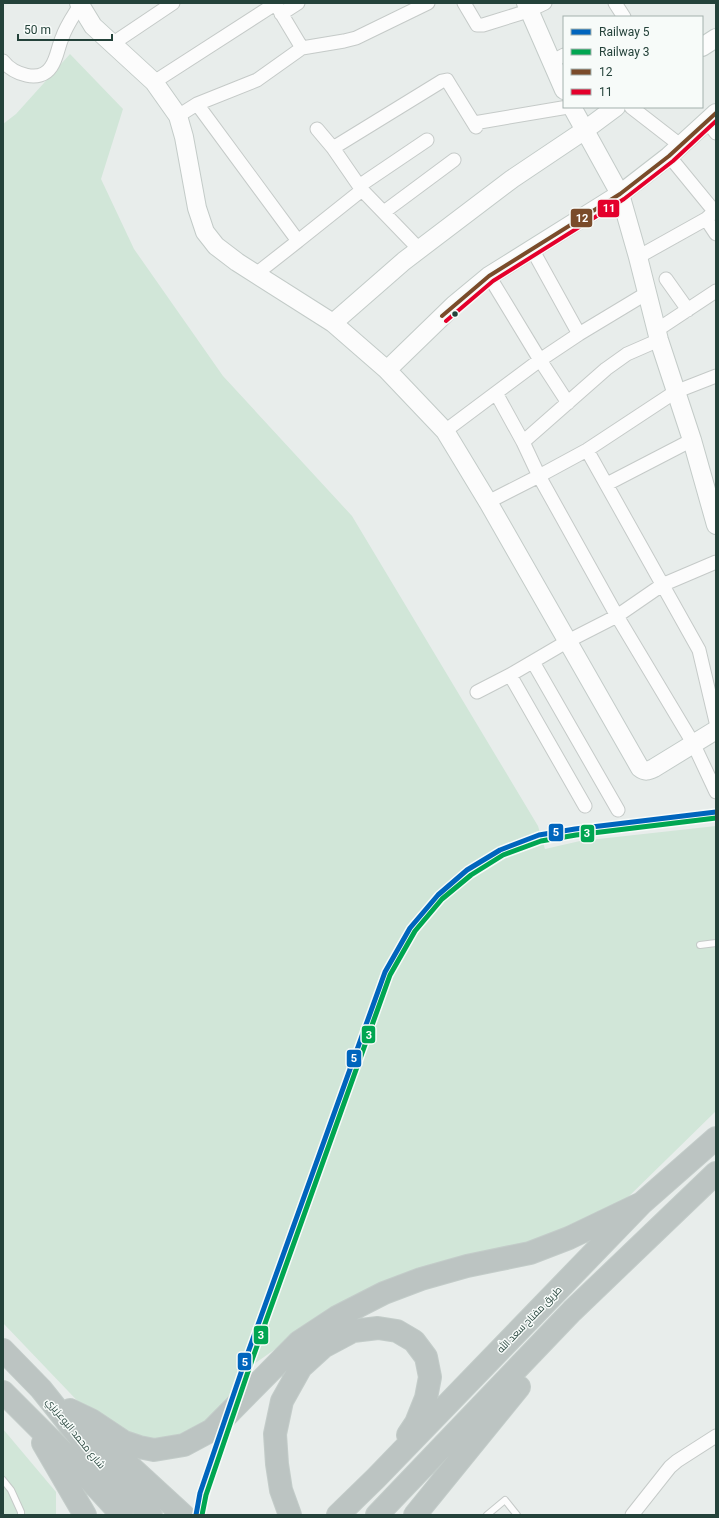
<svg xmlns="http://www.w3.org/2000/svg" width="719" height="1518" font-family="Roboto,Cairo,sans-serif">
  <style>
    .green { fill: #d1e6d8 }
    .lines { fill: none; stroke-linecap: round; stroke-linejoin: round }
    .lane-casing { stroke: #c5cac8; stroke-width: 8 }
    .street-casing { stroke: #c5cac8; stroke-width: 15 }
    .secondary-casing { stroke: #c3cbc8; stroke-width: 20 }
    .highway-casing { stroke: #c3ccc9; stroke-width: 24 }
    .lane { stroke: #fcfcfc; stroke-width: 6 }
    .street { stroke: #fcfcfc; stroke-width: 13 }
    .secondary { stroke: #fcfcfc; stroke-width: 18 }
    .highway { stroke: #bcc4c2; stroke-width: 22 }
    .bus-1-casing { stroke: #f7fbf9; stroke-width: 7 }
    .bus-2-casing { stroke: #f7fbf9; stroke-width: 7 }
    .bus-1 { stroke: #7a4b2a; stroke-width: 4 }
    .bus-2 { stroke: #e4002b; stroke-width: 4 }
    .rail-1-casing { stroke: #f7fbf9; stroke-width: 8 }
    .rail-2-casing { stroke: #f7fbf9; stroke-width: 8 }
    .rail-1 { stroke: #0065bd; stroke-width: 5 }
    .rail-2 { stroke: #00a651; stroke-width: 5 }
    .bus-dot { fill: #24423a; stroke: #f7fbf9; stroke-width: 1.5 }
    .labels { text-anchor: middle; stroke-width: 3; stroke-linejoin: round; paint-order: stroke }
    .street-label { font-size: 10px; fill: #24423a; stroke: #f7fbf9 }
    .line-badge { stroke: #f7fbf9; stroke-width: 1.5 }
    .badge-label { font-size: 11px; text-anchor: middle; font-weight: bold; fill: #fff }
  </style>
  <rect width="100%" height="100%" fill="#e8edeb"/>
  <path class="green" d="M70,54l53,55 -22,70 33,70 89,127 129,140 186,310 7,23 35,-8 136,-15v285l-94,92 -87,44 -241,89 -40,28 -37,50 -34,24 -49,5 -44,-29 -87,-91v-1199l13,-10z
    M3,1429l53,63v23h-53z"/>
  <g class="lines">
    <defs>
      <path id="lane" d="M700,945l16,-2
        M3,1480l8,10 10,22v3
        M487,1515l18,-15 12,15"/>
      <path id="street" d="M464,3l13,22h6l45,-14 17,-8
        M615,3l9,14
        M281,14l17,-11
        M112,44l61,-41
        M302,48l42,-7 12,-3 72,-35
        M3,61c10,13 37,23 48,6 6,-8 7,-20 11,-29 4,-12 12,-23 18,-33
        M551,62l13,-7
        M154,82l121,-78
        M197,104l101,137 -42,33
        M631,107l49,38
        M178,116l19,-12 60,-24 45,-32 -27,-45
        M707,121l9,12
        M474,123l94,-16
        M317,129l16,19 29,42 57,59
        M333,148l109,-67 5,-1 3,5 26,42
        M669,156l45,55
        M359,186l68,-46
        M384,212l70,-52
        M706,219l10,15
        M298,241l64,-51
        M532,249l47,85
        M638,257l68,-38 10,-9
        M489,276l51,84 28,43
        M666,279l22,31
        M657,330l59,-39
        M496,393l27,49 16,34 78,140 76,127 23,49
        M445,431l95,-71 39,-26 68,-41
        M523,442l83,-73 21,-15 32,-14
        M587,450l112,200 17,72
        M607,484l85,-44
        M488,502l51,-26 48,-26 88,-58 41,-16
        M533,662l85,148
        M510,675l75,131
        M477,692l33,-17 58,-34 49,-25 45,-31 54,-23
        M632,1515l38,-48 7,-6 39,-25"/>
      <path id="secondary" d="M79,3l14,23 61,56 24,34 6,21 13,71 8,24 11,14 21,16 96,61 54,47 58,61 43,71 152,266c5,4 8,3 14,0l62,-38
        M526,3l38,87
        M702,47l14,-9
        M572,107l48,87 18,63 21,83 33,100 24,85
        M333,323l71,-62 108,-82 73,-49 31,-23
        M387,370l67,-65 35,-29 131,-82 49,-38 47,-43"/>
      <path id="highway" d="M3,1350l38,39 71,89 39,37
        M3,1392l74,74 45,49
        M70,1410l21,10 33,22 15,5 15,3 30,-5 28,-15 87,-88 38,-25 47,-24 37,-14 46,-13 63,-13 39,-15 73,-35
        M97,1436l86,79
        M43,1443l42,72
        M290,1515l-9,-25 -4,-26 -2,-30 7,-33 19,-34 22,-20 30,-16 25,-3 19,3 17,10 12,16 4,20 -4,21 -10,25 -8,12
        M338,1515l38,-37 266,-275 74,-65
        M377,1515l195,-204 144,-138
        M415,1515l104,-128"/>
    </defs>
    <use href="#lane" class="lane-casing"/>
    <use href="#street" class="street-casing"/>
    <use href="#secondary" class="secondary-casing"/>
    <use href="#highway" class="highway-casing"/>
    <use href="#lane" class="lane"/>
    <use href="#street" class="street"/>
    <use href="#secondary" class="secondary"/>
    <use href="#highway" class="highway"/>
    <defs>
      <path id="bus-1" d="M442,316l47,-40 131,-82 49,-38 47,-43"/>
      <path id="bus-2" d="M446,321l47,-40 131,-82 49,-38 43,-40"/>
    </defs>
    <use href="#bus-1" class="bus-1-casing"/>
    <use href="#bus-2" class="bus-2-casing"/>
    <use href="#bus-1" class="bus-1"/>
    <use href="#bus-2" class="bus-2"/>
    <defs>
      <path id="rail-1" d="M196,1515l4,-22 46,-135 139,-386 25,-44 28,-33 29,-25 33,-20 39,-15 36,-6 141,-17"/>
      <path id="rail-2" d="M202,1515l4,-20 46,-135 138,-385 25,-44 27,-32 29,-24 32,-20 38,-14 35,-6 140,-17"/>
    </defs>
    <use href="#rail-1" class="rail-1-casing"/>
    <use href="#rail-2" class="rail-2-casing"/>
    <use href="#rail-1" class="rail-1"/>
    <use href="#rail-2" class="rail-2"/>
  </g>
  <circle class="bus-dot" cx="455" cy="314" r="3.5"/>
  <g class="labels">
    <g class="street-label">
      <text transform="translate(529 1319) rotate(-46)" y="4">طريق مفتاح سعد الله</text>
      <text transform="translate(76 1433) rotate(51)" y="4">شارع محمد البوعزيزي</text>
    </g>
  </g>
  <g class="line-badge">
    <rect x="597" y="199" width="23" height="19" rx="4" fill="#e4002b"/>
    <rect x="570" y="208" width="23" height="20" rx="4" fill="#7a4b2a"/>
    <rect x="548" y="823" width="16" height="19" rx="4" fill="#0065bd"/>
    <rect x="580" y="824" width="15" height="19" rx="4" fill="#00a651"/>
    <rect x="361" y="1025" width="15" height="19" rx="4" fill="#00a651"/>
    <rect x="346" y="1049" width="16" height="19" rx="4" fill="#0065bd"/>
    <rect x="253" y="1325" width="16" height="20" rx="4" fill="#00a651"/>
    <rect x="237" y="1352" width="15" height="19" rx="4" fill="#0065bd"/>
  </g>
  <g class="badge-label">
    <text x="609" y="212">11</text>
    <text x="582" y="222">12</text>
    <text x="556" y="836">5</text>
    <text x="587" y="837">3</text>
    <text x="369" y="1039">3</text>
    <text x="354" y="1062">5</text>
    <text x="261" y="1339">3</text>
    <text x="245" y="1366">5</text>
  </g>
  <rect width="719" height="1518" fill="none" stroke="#24423a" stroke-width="8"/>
  <rect x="563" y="16" width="140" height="92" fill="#f7fbf9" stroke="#a3b1ad"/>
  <rect x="571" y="29" width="20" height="6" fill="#0065bd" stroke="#a3b1ad"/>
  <text x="599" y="36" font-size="12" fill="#24423a">Railway 5</text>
  <rect x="571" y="49" width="20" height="6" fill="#00a651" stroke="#a3b1ad"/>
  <text x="599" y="56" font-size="12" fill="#24423a">Railway 3</text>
  <rect x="571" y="69" width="20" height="6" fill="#7a4b2a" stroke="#a3b1ad"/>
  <text x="599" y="76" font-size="12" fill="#24423a">12</text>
  <rect x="571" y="89" width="20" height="6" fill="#e4002b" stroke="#a3b1ad"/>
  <text x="599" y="96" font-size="12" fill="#24423a">11</text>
  <path d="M18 34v6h94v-6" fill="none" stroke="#24423a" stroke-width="2"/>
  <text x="24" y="34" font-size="12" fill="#24423a" stroke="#f7fbf9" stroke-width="3" paint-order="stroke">50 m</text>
</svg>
